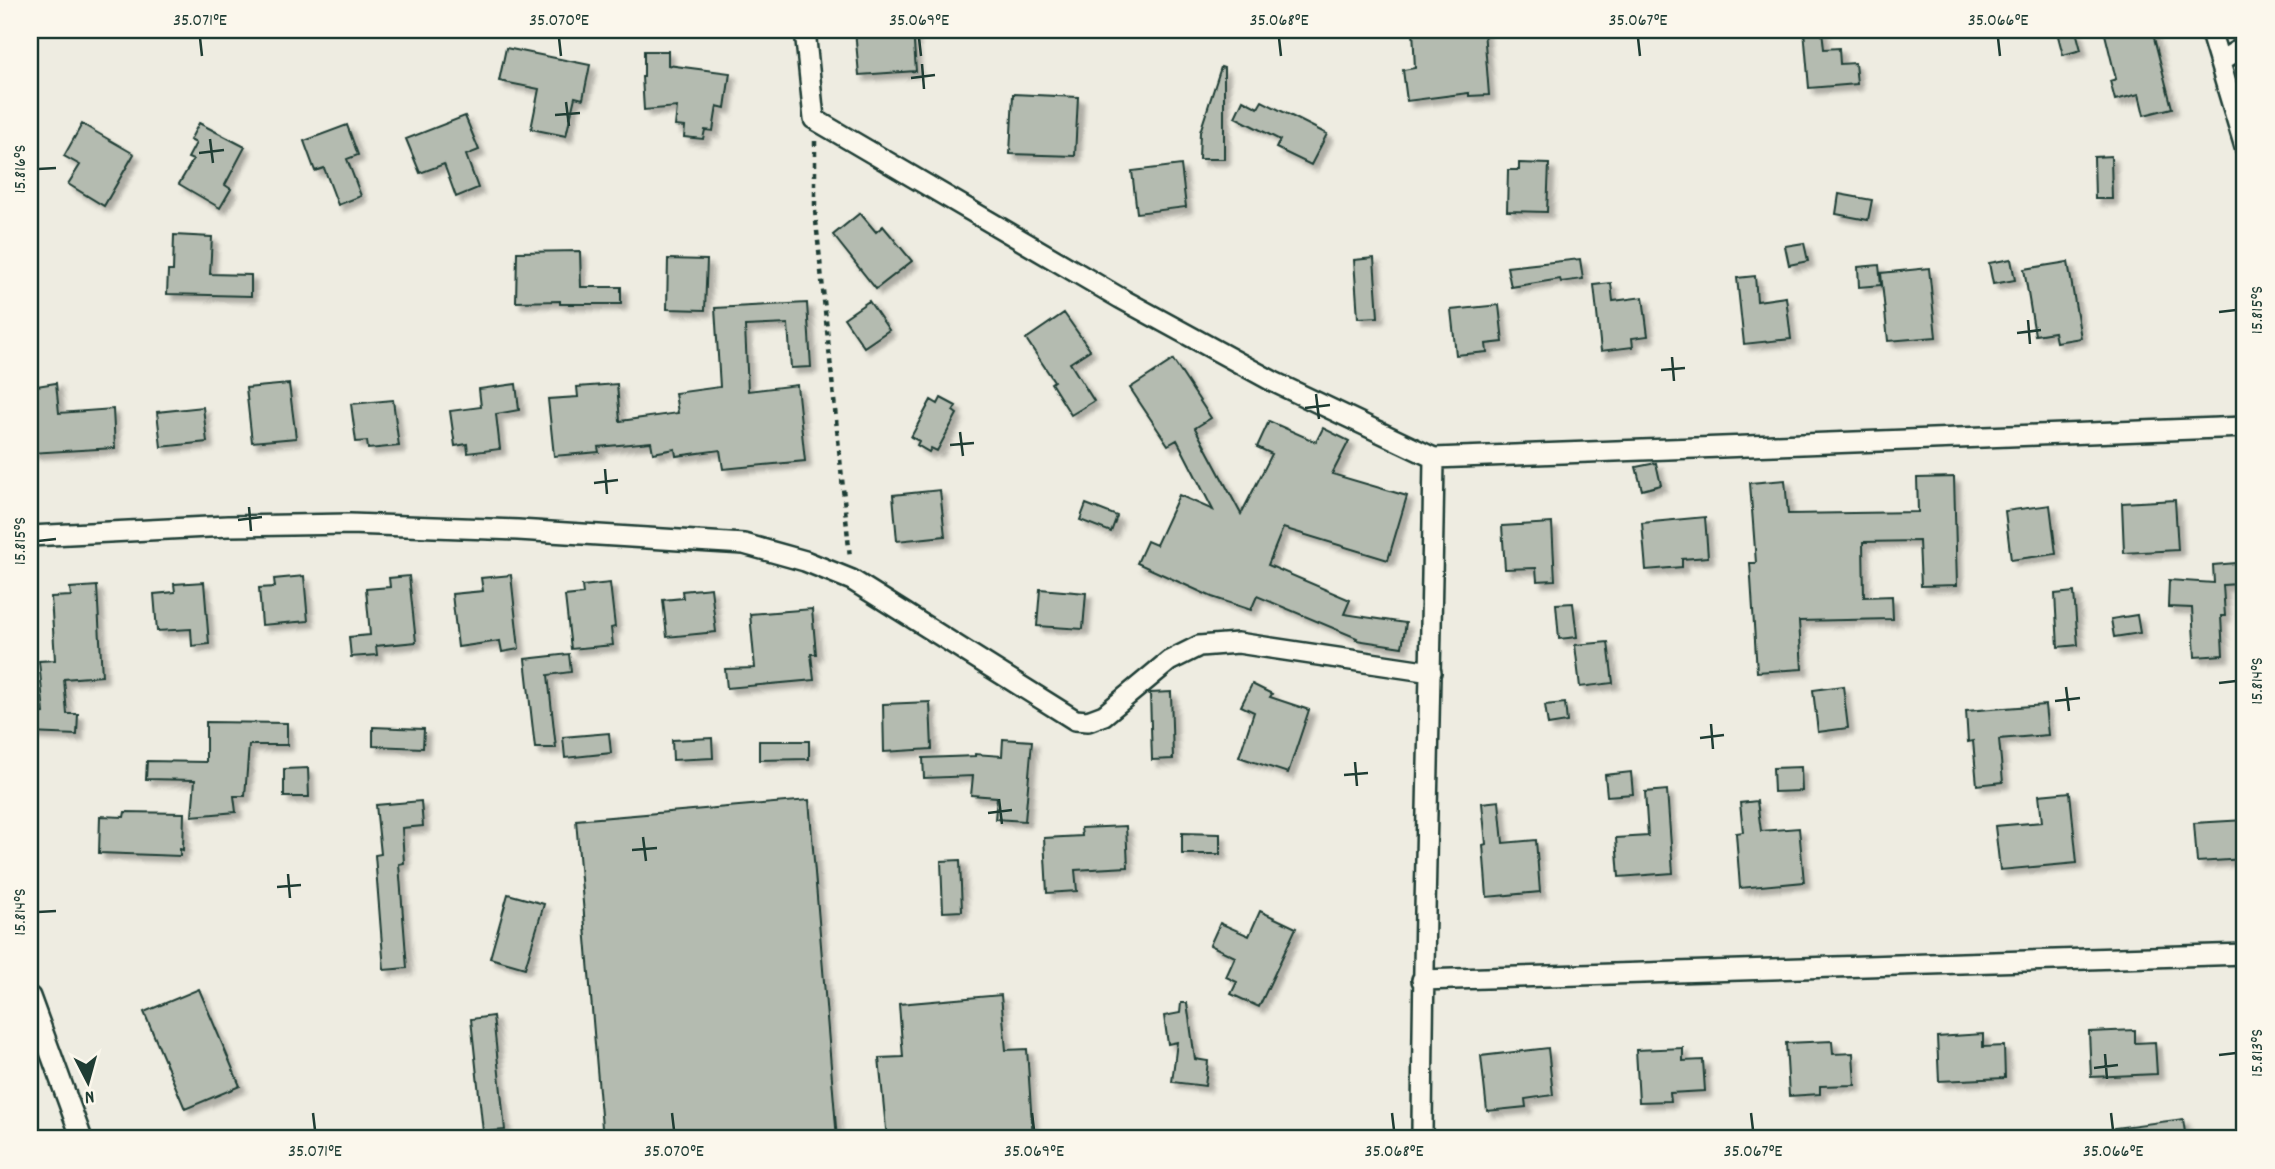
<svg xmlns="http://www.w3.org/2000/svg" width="2275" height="1169" font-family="Dekko,sans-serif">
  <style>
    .building { fill: #b4bbb0; stroke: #1f3d34; stroke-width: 2; filter: url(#shadow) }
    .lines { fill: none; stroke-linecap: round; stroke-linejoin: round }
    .minor-casing { stroke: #1f3d34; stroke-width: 24 }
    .path { stroke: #1f3d34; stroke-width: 4.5; stroke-dasharray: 5 5; stroke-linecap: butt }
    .minor { stroke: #fbf7ec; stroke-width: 19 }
    .ticks { fill: none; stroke: #1f3d34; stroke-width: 2.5 }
    .neatline { fill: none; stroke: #1f3d34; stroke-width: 2.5 }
    .ticks-label { font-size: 18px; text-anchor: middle; fill: #1f3d34 }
  </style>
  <defs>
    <filter id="shadow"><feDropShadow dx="5.5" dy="5.5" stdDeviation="2" flood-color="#0004"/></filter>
  </defs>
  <rect width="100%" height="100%" fill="#eeece1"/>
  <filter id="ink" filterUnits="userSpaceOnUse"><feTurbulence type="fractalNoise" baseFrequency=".0143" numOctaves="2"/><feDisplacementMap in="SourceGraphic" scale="14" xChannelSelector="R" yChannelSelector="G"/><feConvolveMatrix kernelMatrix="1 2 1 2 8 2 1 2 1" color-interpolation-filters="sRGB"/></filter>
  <g filter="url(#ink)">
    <path class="building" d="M855,30h58l3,41 -57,4z
      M1413,30h71l5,65 -20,1v-3l-62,8 -4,-31 12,-2z
      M1804,30h18l2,19 15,-1 1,16 15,-1 2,21 -48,4z
      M2104,30h48l20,78 -28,7 -5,-21 -24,6 -5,-19 6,-2z
      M2076,31l5,19 -18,5 -5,-19z
      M506,48l84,17 -7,34 -8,-2 -9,39 -35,-7 8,-40 -40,-8z
      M644,51h24v14l62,8 -5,35 -8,-2 -4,25 -8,-1 -2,9 -19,-2 1,-10 -10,-1 2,-19 -33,3 -2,-33h2z
      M1221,67l3,1v91h-25l1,-27z
      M1013,94l65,3 -3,59 -65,-2z
      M1243,100l15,8 4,-7 65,33 -16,31 -35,-17 4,-8 -45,-23z
      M465,116l14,34 -13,5 12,33 -22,9 -12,-33 -24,9 -14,-34z
      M199,123l46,24 -20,38 6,4 -11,19 -41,-24 14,-24 -5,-2 8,-15 -6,-3z
      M82,124l52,30 -30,52 -36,-22 12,-19 -16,-9z
      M347,125l11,30 -11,4 14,37 -23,9 -14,-37 -9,3 -11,-30z
      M2111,156l1,43h-17l-1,-42z
      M1519,163l30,1 -2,48 -40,-1 1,-41h11z
      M1181,165l5,42 -49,6 -5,-42z
      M1839,194l33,6 -4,20 -32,-6z
      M860,213l16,19 7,-6 29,35 -36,28 -43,-54z
      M174,235l38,2 -2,37 41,1v21l-84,-2 1,-23h5z
      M1804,243l4,18 -19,4 -4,-19z
      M580,251l1,36h40v17h-61v-3l-44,1 1,-50z
      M1374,258l4,59 -20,1 -4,-58z
      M668,259l39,1 -2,50 -38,-1z
      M1580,259l3,20 -22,3 -1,-3 -49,8 -4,-20z
      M2011,259l4,21 -22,4 -4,-21z
      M2068,262l13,76 -25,4 -2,-10 -19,3 -11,-66z
      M1879,265l2,20 -22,2 -1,-20z
      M1929,268l7,69 -48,4 -7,-68z
      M1755,276l2,25 29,-4 5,42 -47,5 -7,-66z
      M1611,283l2,18 30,-4 5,39 -16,2 1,9 -32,4 -7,-66z
      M869,301l20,29 -25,17 -20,-29z
      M807,303l4,64 -20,1 -3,-44 -43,2 3,65 49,-6 8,76 -82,8 -3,-19 -44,6 -1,-7 -22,4 -2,-11 -53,5 1,5 -45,4 -6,-57 30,-2 -1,-10 40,-3 3,37 58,-8 -3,-20 45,-6 -5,-79z
      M1499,305l4,37 -17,2 1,8 -31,3 -5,-45z
      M1064,313l26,37 -20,13 24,38 -23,14 -20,-32 3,-2 -28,-42z
      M1173,360l38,58 -16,10 46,86 31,-60 -15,-7 12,-26 47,21 7,-14 26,13 -17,33 75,22 -19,64 -105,-32 -15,37 82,35 -6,14 62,9 -4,24 -46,-7 1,-2 -100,-42 -6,14 -39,-13 -75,-34 10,-22 9,4 23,-50 34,15 -36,-70 -9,5 -38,-57z
      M56,383l3,30 54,-4 2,39 -85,5v-66z
      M289,384l7,54 -44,4 -6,-54z
      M516,384l3,26 -23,4 4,35 -32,4 -1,-9 -12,2 -5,-35 31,-4 -2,-18z
      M941,398l15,8 -3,5 4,3 -20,37 -6,-3 -2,4 -12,-7 2,-4 -8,-4 20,-37 7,4z
      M393,400l6,46 -31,3 -1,-8 -11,1 -5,-38z
      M203,407l4,35 -46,5 -4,-35z
      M1656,463l5,22 -19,5 -6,-23z
      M1954,477l3,108 -36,1 -2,-45 -56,1 1,55 28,-1 1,23 -94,2 3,48 -45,3 -7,-109h6l-6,-80 35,-3 3,34 130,-2 -1,-34z
      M940,490l5,46 -48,5 -4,-46z
      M2175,500l3,50 -54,3 -2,-50z
      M1086,504l31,12 -6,16 -31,-12z
      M2050,505l6,49 -45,6 -6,-49z
      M1705,517l3,40 -26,2v8l-36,3 -4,-47z
      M1552,523l3,57 -18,1 -1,-13 -31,1 -3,-43z
      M2236,563l2,21 -15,1 2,31h-4l2,39 -28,2 -3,-49 -24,-1 1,-27 45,3 -1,-18z
      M511,575l8,74 -17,3 -2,-11 -42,6 -6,-53 31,-3 -2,-13z
      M304,576l4,45 -46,4 -3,-37 16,-1 -1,-8z
      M409,576l7,66 -40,4 1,9 -26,2 -2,-20 21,-2 -4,-46 24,-2 -1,-9z
      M204,582l5,62 -17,2 -1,-17 -34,2 -3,-37 21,-2 -1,-8z
      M610,583l5,44 -4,1 2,17 -42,4 -6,-53 18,-2 -1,-8z
      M97,586l5,90 -38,3 3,35h11l-1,21 -47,-2v-19l14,-1 -5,-52 16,-1 -4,-63 20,-1 -1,-8z
      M711,588l5,44 -49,5 -4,-37 20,-2 -1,-7z
      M1040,589l46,4 -3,36 -46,-3z
      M2074,592l4,53 -20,2 -3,-53z
      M1573,603l4,34 -18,2 -3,-35z
      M812,609l4,45h-5l3,26 -87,8 -2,-19 30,-1 -5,-54z
      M2137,615l3,18 -26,4 -3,-18z
      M1608,642l5,41 -33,4 -5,-42z
      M569,654l2,18 -23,3 8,73h-21l-10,-89z
      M1252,684l20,10 -2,3 39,13 -21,63 -49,-16 15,-45 -13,-6z
      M1843,686l5,42 -30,4 -5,-42z
      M1171,692l2,67 -21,1 -2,-67z
      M930,702l2,47 -48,3 -1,-48z
      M1565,703l2,19 -19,3 -3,-20z
      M2045,705l3,30 -49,4 4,43 -26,3 -4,-44 -5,1 -2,-31z
      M206,722l81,1v22h-38l-4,51h-11l2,16 -44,4 3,-36 -49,-1 1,-18 59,1z
      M373,727l51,2 -1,19 -50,-2z
      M609,733l2,20 -46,5 -2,-21z
      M712,738l1,20 -40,2 -1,-20z
      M1003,739l29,2 -7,80 -30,-2 2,-22 -26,-2 2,-19 -49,2 -1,-20 52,-2v-2l27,2z
      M759,741h50v18l-50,1z
      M1801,767l1,24 -28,1 -1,-24z
      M308,768l1,29h-25v-28z
      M1631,772l2,22 -26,2 -2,-21z
      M1667,790l6,83 -54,4 -3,-39 32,-2 -3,-44z
      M2070,792l7,71 -77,7 -5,-44 47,-4 -3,-27z
      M809,800l28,339h-234l-27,-319z
      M421,801l2,25 -21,2 2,35 -5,1 8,104 -23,2 -9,-115 6,-1 -5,-49z
      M1499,801l4,42 33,-3 4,52 -53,5 -4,-52 3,-1 -4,-41z
      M1757,801l4,30 38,-3 5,54 -64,6 -4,-55 7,-1 -3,-29z
      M125,812l59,1 -1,37 -3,-1v7l-81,-3 1,-37 24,1z
      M2245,820v39l-48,3 -3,-39z
      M1126,826l2,41 -53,3 2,21 -30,2 -3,-55 38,-2 -1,-8z
      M1182,833l38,1v20h-38z
      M960,860l2,51 -19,1 -2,-51z
      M508,894l36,10 -19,64 -35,-10z
      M1260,911l36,17 -37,79 -28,-13 6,-12 -11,-5 9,-20 -25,-12 10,-22 29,13z
      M199,989l41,97 -55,23 -41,-97z
      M1001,995l5,55 21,-1 6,90h-146l-8,-81 24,-1 -4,-53z
      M1181,1003h6l8,56 13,2 -3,25 -33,-4 5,-40 -9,2 -4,-28 16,-3z
      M493,1016l12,114 -22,2 -12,-113z
      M2135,1030v13l20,-1 2,32 -66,3 -2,-45z
      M1983,1034v13l21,-1 1,32 -66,3 -2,-44z
      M1832,1041l1,13 20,-1 2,32 -35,1v8l-31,2 -3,-53z
      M1548,1048l5,47 -28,4 1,8 -39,4 -6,-55z
      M1683,1048v13l20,-1 2,31 -35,2 1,8 -32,1 -3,-52z
      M2183,1119l3,20h-71l-1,-11z"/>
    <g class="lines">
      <defs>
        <path id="minor" d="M805,30l9,89 306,179 154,84 160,76 811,-31
          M2210,30l35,117
          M2221,61l24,-15
          M30,536l198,-10 122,-2 168,6 226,14 61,17 47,19 223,140 13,1 16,-6 65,-54 30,-15 39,-3 193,29
          M1422,980l823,-26
          M30,997l52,142
          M1422,1139c1,-227 9,-454 12,-681"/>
      </defs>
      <use href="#minor" class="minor-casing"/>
      <path class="path" d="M815,141v70l35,347"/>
      <use href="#minor" class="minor"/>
    </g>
  </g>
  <path class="ticks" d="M200,38l2,18M559,38l2,18M919,38l2,18M1279,38l2,18M1638,38l2,18M1998,38l2,18M922,64l2,25M911,78l24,-3M566,102l3,24M555,115l25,-2M210,139l3,24M199,153l25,-3M38,169l18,-1M2219,312l17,-2M2028,320l2,24M2017,333l24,-3M1672,357l2,24M1661,370l24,-2M1316,394l3,25M1305,408l25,-3M960,432l3,24M950,445l24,-2M605,469l2,25M594,483l24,-3M249,507l2,24M238,520l24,-3M38,541l18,-2M2219,683l17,-2M2066,687l3,24M2055,701l25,-3M1711,724l2,25M1700,738l24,-3M1355,762l2,24M1344,775l24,-2M999,799l3,25M988,813l24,-3M643,837l3,24M632,850l25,-2M288,874l2,24M277,887l24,-2M38,912l18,-1M2105,1054l2,25M2219,1055l17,-2M2094,1068l24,-3M313,1113l2,17M672,1113l2,17M1032,1113l2,17M1392,1113l2,17M1751,1113l2,17M2111,1113l2,17"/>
  <rect width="2275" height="1169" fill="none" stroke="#fbf7ec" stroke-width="77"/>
  <g transform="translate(88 1082) rotate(174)" stroke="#fbf7ec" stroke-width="5" paint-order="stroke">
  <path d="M0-5L12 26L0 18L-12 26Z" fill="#1f3d34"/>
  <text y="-10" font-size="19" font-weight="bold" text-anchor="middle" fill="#1f3d34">N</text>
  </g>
  <rect x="38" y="38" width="2198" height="1092" class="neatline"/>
  <g class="ticks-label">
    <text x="200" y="25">35.071°E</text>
    <text x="559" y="25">35.070°E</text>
    <text x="919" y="25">35.069°E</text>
    <text x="1279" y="25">35.068°E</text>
    <text x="1638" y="25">35.067°E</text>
    <text x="1998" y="25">35.066°E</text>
    <text transform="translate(19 169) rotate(-90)" y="6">15.816°S</text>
    <text transform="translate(2256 310) rotate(-90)" y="6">15.815°S</text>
    <text transform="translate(19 541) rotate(-90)" y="6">15.815°S</text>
    <text transform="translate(2256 681) rotate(-90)" y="6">15.814°S</text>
    <text transform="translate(19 912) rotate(-90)" y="6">15.814°S</text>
    <text transform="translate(2256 1053) rotate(-90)" y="6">15.813°S</text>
    <text x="315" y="1156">35.071°E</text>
    <text x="674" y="1156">35.070°E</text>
    <text x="1034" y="1156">35.069°E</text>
    <text x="1394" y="1156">35.068°E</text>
    <text x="1753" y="1156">35.067°E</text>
    <text x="2113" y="1156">35.066°E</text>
  </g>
</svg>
